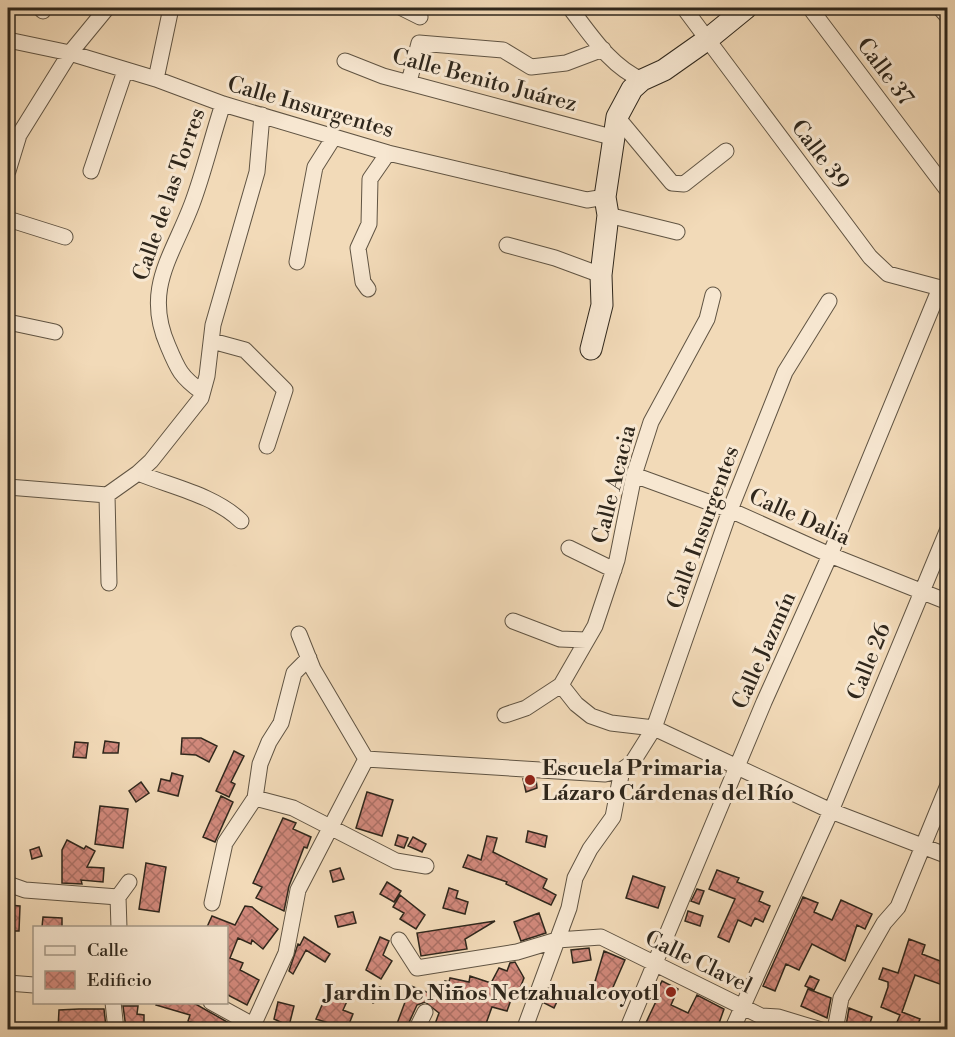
<svg xmlns="http://www.w3.org/2000/svg" width="955" height="1037" font-family="'Libre Bodoni',serif">
  <style>
    .building { fill: url(#building-cross-hatch); stroke: #2f271c; stroke-width: 1.5 }
    .lines { fill: none; stroke-linecap: round; stroke-linejoin: round }
    .street-casing { stroke: #605443; stroke-width: 17 }
    .secondary-casing { stroke: #2f271c; stroke-width: 23 }
    .street { stroke: #f7e7d1; stroke-width: 15 }
    .secondary { stroke: #f7e7d1; stroke-width: 21 }
    .poi-dot { fill: #8f2418; stroke: #f7e7d1; stroke-width: 2 }
    .labels { text-anchor: middle; stroke-width: 6; stroke-linejoin: round; paint-order: stroke }
    .street-label { font-size: 22px; fill: #2f271c; stroke: #f7e7d1 }
    .poi-label { font-size: 22px; font-weight: bold; fill: #2f271c; stroke: #f7e7d1; text-anchor: start }
  </style>
  <defs>
    <pattern id="building-cross-hatch" width="8" height="8" patternUnits="userSpaceOnUse" patternTransform="scale(1.5)"><rect width="8" height="8" fill="#d2897c"/><path d="M0 0l8 8M0 8l8-8" fill="none" stroke="#ab7065"/></pattern>
  </defs>
  <rect width="100%" height="100%" fill="#f2dab8"/>
  <filter id="stains"><feTurbulence type="fractalNoise" baseFrequency=".00333" numOctaves="4"/><feColorMatrix values="0 0 0 0 .2 0 0 0 0 .09 0 0 0 0 .02 0 0 0 .5 -.17"/></filter>
  <radialGradient id="worn" r=".72"><stop offset=".6" stop-color="#630" stop-opacity="0"/><stop offset="1" stop-color="#630" stop-opacity=".3"/></radialGradient>
  <path class="building" d="M182,738h19l16,8 -8,16 -13,-7 -15,-1z
    M105,741l14,2 -1,10h-15z
    M75,742l13,1 -2,15 -13,-1z
    M234,751l10,5 -13,26 4,2 -6,13 -13,-6z
    M172,773l11,3 -5,20 -20,-5 3,-12 9,2z
    M523,779h13l1,9 -11,4z
    M141,782l8,11 -13,9 -7,-11z
    M367,792l26,8 -11,36 -26,-8z
    M221,796l12,6 -18,40 -12,-5z
    M100,806l28,3 -5,39 -28,-4z
    M283,818l13,5 -3,6 18,8 -4,11 -3,-1 -15,39 -5,25 -28,-13 6,-11 -9,-4z
    M528,831l19,5 -2,11 -19,-5z
    M398,835l10,3 -4,10 -9,-3z
    M487,836l10,2 -4,14 54,27 -4,9 13,7 -5,10 -45,-21 1,-2 -44,-15 5,-12 13,5z
    M413,837l13,7 -4,8 -14,-6z
    M67,840l17,9 2,-3 9,5 -8,16 17,1 -1,14 -22,-2 1,4 -20,-1v-33z
    M39,847l3,9 -10,3 -2,-9z
    M146,863l20,4 -7,45 -20,-3z
    M340,868l4,11 -11,3 -3,-11z
    M717,870l22,8 -2,4 26,10 -4,9 11,5 -7,16 -8,-4 -4,8 -13,-6 -9,22 -11,-5 17,-38 -26,-10z
    M633,876l32,11 -7,21 -32,-10z
    M387,882l14,9 -7,11 -14,-8z
    M449,888l9,3 -2,7 12,4 -3,12 -22,-6z
    M697,889l7,2 -5,13 -8,-3z
    M400,895l25,20 -9,14 -16,-10 4,-6 -11,-6z
    M803,897l15,6 -4,9 18,8 9,-20 31,14 -7,15 -8,-4 -12,36 -33,-17 -13,26 -13,-6 -11,27 -12,-5z
    M8,905l12,1 -1,25h-11z
    M245,906l7,1 26,22 -15,20 -11,-9 -1,4 -13,-6 -8,20 13,5 -3,7 19,10 -12,25 -21,-11v-67h-19l5,-11 23,9z
    M688,911l15,5 -3,10 -15,-5z
    M353,912l3,11 -18,4 -3,-11z
    M539,913l7,20 -25,8 -7,-19z
    M43,917l19,1v9h-20z
    M495,921l-30,18 2,10 -46,7 -4,-23z
    M304,937l26,17 -5,8 -19,-12 -13,24 -4,-3 9,-27 2,1z
    M380,937l9,4 -6,14 9,6 -11,18 -15,-9z
    M909,939l16,6 -3,9 26,10v23l-33,-12 -13,37 18,7 -4,10h-22l6,-14 -19,-8 7,-20v-5l-9,-3 4,-11 15,5z
    M589,948l2,12 -18,3 -2,-13z
    M604,951l21,9 -15,34 -17,-6z
    M515,962l9,16 -8,20 -4,-1 -5,14 -15,-4 -8,22h-34l-15,-5 4,-11 -14,-11 -8,3 -11,24h-11l16,-43 31,12 3,-17 4,1 1,-4 19,4 1,-6 21,7 8,-15 8,3 3,-8z
    M810,976l9,4 -5,10 -9,-4z
    M662,981l16,8 -7,16 17,8 9,-18 27,14 -7,20h-74l16,-34 -3,-2z
    M550,986l12,5 -8,17 -10,-5z
    M380,987l5,10 -12,6 -5,-10z
    M329,989l20,8 -6,13 10,4 -6,15 -31,-10z
    M808,989l23,9 -4,20 -26,-12z
    M157,1002h35l44,25 -1,2h-25l-22,-8 2,-6 -34,-10z
    M278,1002l16,4 -5,20 -15,-7z
    M123,1006h15l-1,8 7,1v9l-18,4z
    M849,1008l23,9 -4,12 -22,-3z
    M79,1009h25l2,18 -48,2 1,-19z"/>
  <g class="lines">
    <defs>
      <path id="street" d="M40,8l3,3
        M402,8l18,9
        M570,8c21,27 40,58 72,72
        M684,8l186,249 18,17 60,16
        M810,8l138,183
        M940,8l8,9
        M8,40l62,13 86,26 67,25 165,49 199,47 18,-3
        M345,61l38,15 232,62
        M156,79l15,-71
        M409,82l10,-39 84,7 28,17 35,-4 37,-14
        M617,117l55,66 12,1 42,-33
        M8,171l11,-36 51,-82 37,-45
        M91,171l34,-100
        M608,215l69,17
        M8,219l57,18
        M507,245l48,13 46,17
        M297,262l18,-95 19,-30
        M368,289l-5,-7 -5,-34 11,-24 1,-45 18,-26
        M8,322l47,10
        M212,341l33,9 40,40 -18,56
        M202,392c-21,-15 -24,-22 -34,-46 -25,-57 4,-89 24,-142 12,-32 20,-67 31,-100
        M138,473l13,-12 50,-63 6,-22 6,-51 44,-153 5,-57
        M634,475l96,35 100,45 118,47
        M8,487l99,8
        M107,495l31,-22c34,14 76,22 103,48
        M107,495l2,88
        M569,548l45,22
        M513,621l47,18 26,1
        M299,634l14,35 53,90
        M561,685l15,19 15,12 20,7 43,5 177,83 117,45
        M561,685l34,-59 22,-66 17,-85 17,-53 56,-103 6,-24
        M505,715l21,-7 35,-23
        M366,759l239,15 17,-4 10,-7 22,-35 76,-218 55,-138 44,-71
        M255,798l38,10 103,53 30,5
        M8,884l17,6 93,7
        M212,903l13,-60 30,-45 5,-34 9,-22 12,-19 13,-50 15,-15
        M119,928l-1,-31 11,-15
        M399,940l18,28 100,-16 40,-12 44,-3 160,79 17,1 43,13
        M8,983l26,2
        M113,1002l3,28
        M211,1002l42,23
        M251,1030l35,-77 12,-63 68,-131
        M416,1030l9,-18
        M524,1030l45,-122 6,-30 15,-29 23,-32 9,-47
        M627,1030l137,-328 66,-147 110,-267
        M732,1030l99,-219 117,-282
        M835,1030l6,-32 43,-75 14,-16 50,-122"/>
      <path id="secondary" d="M591,349l11,-44 -1,-30 7,-60 -3,-18 12,-80 15,-28 10,-9 22,-10 44,-31 38,-31"/>
    </defs>
    <use href="#street" class="street-casing"/>
    <use href="#secondary" class="secondary-casing"/>
    <use href="#street" class="street"/>
    <use href="#secondary" class="secondary"/>
  </g>
  <g class="poi-dot">
    <circle cx="530" cy="780" r="6"/>
    <circle cx="671" cy="992" r="6"/>
  </g>
  <g class="labels">
    <g class="street-label">
      <text transform="translate(886 71) rotate(53)" y="8">Calle 37</text>
      <text transform="translate(485 79) rotate(15)" y="8">Calle Benito Juárez</text>
      <text transform="translate(311 106) rotate(16)" y="8">Calle Insurgentes</text>
      <text transform="translate(821 154) rotate(53)" y="8">Calle 39</text>
      <text transform="translate(168 194) rotate(-71)" y="8">Calle de las Torres</text>
      <text transform="translate(613 484) rotate(-76)" y="8">Calle Acacia</text>
      <text transform="translate(800 516) rotate(24)" y="8">Calle Dalia</text>
      <text transform="translate(702 527) rotate(-70)" y="8">Calle Insurgentes</text>
      <text transform="translate(763 650) rotate(-66)" y="8">Calle Jazmín</text>
      <text transform="translate(868 661) rotate(-68)" y="8">Calle 26</text>
      <text transform="translate(699 961) rotate(26)" y="8">Calle Clavel</text>
    </g>
    <g class="poi-label">
      <text x="542" y="775">Escuela Primaria<tspan x="542" dy="25">Lázaro Cárdenas del Río</tspan></text>
      <text x="659" y="1000" text-anchor="end">Jardin De Niños Netzahualcoyotl</text>
    </g>
  </g>
  <rect width="955" height="1037" fill="none" stroke="#f2dab8" stroke-width="30"/>
  <rect x="9" y="9" width="937" height="1019" fill="none" stroke="#2f271c" stroke-width="3"/>
  <rect x="15" y="15" width="925" height="1007" fill="none" stroke="#2f271c" stroke-width="1.5"/>
  <rect x="33" y="926" width="195" height="78" fill="#f7e7d1" stroke="#a79a89" stroke-width="1.5"/>
  <rect x="45" y="946" width="30" height="9" fill="#f7e7d1" stroke="#a79a89" stroke-width="1.5"/>
  <text x="87" y="956" font-size="18" fill="#2f271c">Calle</text>
  <rect x="45" y="971" width="30" height="18" fill="url(#building-cross-hatch)" stroke="#a79a89" stroke-width="1.5"/>
  <text x="87" y="986" font-size="18" fill="#2f271c">Edificio</text>
  <rect width="100%" height="100%" filter="url(#stains)"/>
  <rect width="100%" height="100%" fill="url(#worn)"/>
</svg>
